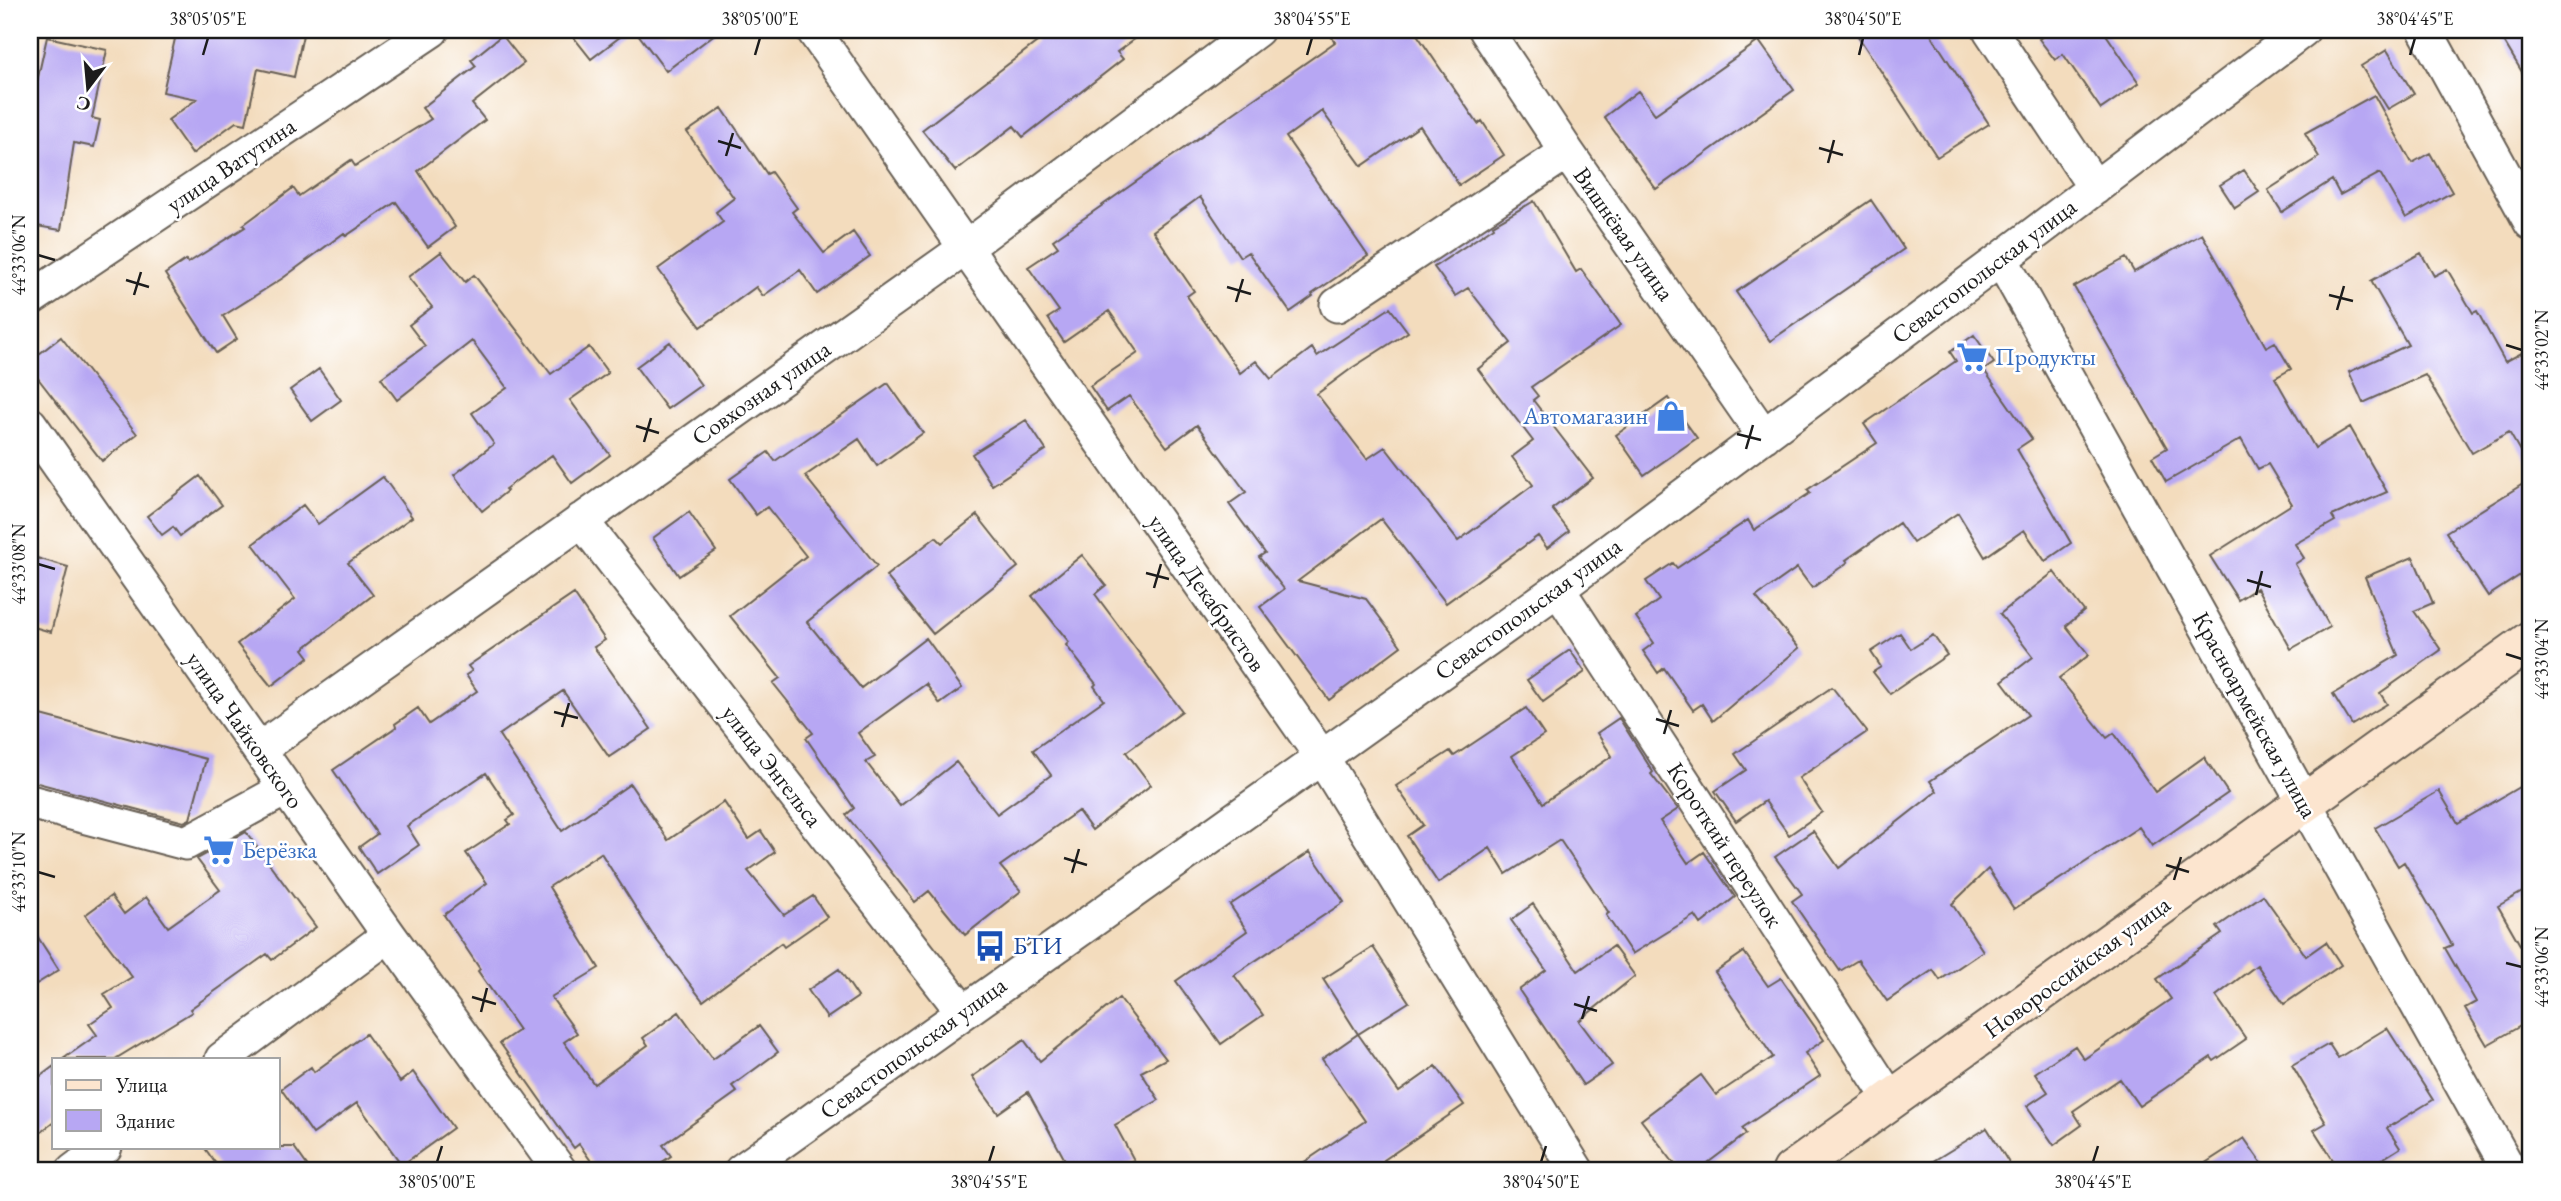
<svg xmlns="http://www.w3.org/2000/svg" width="2561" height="1201" font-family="'EB Garamond',serif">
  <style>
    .building { fill: #b7a7f3 }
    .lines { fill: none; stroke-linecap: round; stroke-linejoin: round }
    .street-casing { stroke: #675f54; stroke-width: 37 }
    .secondary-casing { stroke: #675f54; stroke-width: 42 }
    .street { stroke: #fff; stroke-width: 33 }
    .secondary { stroke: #fce5cf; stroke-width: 38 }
    .ticks { fill: none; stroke: #1c1c1c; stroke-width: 2.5 }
    .labels { text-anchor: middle; stroke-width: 5; stroke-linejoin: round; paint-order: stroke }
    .street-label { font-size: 24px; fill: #1c1c1c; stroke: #fff }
    .shop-label { font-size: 24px; fill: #366cbe; stroke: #fff; text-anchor: start }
    .transit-label { font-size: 24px; fill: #164399; stroke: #fff; text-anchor: start }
    .neatline { fill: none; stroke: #1c1c1c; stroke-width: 2.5 }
    .ticks-label { font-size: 18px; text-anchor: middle; fill: #1c1c1c }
  </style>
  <rect width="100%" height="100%" fill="#fff"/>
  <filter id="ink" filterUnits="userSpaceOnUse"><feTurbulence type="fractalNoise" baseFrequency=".0143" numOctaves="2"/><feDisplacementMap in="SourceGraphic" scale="14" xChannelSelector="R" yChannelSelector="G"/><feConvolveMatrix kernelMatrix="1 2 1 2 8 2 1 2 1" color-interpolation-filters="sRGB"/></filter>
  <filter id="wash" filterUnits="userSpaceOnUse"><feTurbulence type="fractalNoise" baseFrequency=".00686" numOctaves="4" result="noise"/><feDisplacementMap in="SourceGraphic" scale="28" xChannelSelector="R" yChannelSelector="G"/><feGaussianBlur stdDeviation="1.57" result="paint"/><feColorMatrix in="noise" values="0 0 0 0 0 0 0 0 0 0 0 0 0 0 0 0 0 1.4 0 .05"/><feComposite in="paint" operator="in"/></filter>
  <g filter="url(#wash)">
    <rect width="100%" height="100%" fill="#f3dcbd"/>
    <g id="blocks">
      <path class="building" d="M177,30h127l-10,47 -36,-8 -12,55 -10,-2 -44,32 -24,-34 29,-21 -34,-7z
        M568,30h61l-38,29z
        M635,30h85l-54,41z
        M1028,30h119l-30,22 6,7 -100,78 -9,-11 -59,45 -33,-41 115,-88z
        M1327,30h87l64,94 4,-3 22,34 -45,30 -39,-59 -58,40 -40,-55 -36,26 82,119 -56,38 1,2 -23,16 -42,-60 -8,5 -40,-60 -47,34 41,60 -7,5 53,77 16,-12 15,18 41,-31 5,8 73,-48 18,24 -56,36 -35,26 50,65 18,-12 73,94 75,-56 -21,-28 21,-16 -55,-72 33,-26 -43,-55 -13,8 -21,-29 60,-40 -1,-2 41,-24 42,71 5,-3 40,56 -90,62 7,9 -5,4 60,78 -41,31 17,22 -22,17 -9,-12 -92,67 -65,-84 -83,62 68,18 35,47 -72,54 -69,-93 24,-18 -25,-32 6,-4 -36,-49 17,-12 -49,-67 -30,22 -38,-51 -22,15 -17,-25 48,-33 -29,-42 -45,31 -16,-24 11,-7 -31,-44 30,-20 -5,-7 282,-198z
        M1854,30h74l61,94 -52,33z
        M2046,30h57l36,53 -38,26 -38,-55 -8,6 -16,-21 9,-6z
        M2497,30h34v57z
        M502,35l22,28 -52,41 13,16 -67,51 37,56 -27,20 -32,-45 -50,34 -2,-3 -61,45 -60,38 14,23 -21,14 -51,-79 21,-14 2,3 57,-36 -2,-2 50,-37 6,8 52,-36 4,6 76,-47 -9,-11 54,-42 -5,-6z
        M47,37l60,13 -15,68 8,2 -6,27 -20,-4 -13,87 -31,-5v-112z
        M1759,41l35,49 -138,99 -52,-72 34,-26 17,23z
        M2387,50l27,44 -26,15 -27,-43z
        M2374,95l38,68 18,-10 22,39 -46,26 -26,-45 -40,22 -8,-15 -50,32 -14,-22 51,-33 -14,-24z
        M722,108l45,66 4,-2 26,36 -5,4 32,41 29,-21 17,24 -53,38 -17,-24 -37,26 -7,-9 -55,40 -43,-58 65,-47 -7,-10 18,-14 -47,-66z
        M2244,170l15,22 -24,16 -15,-23z
        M1871,200l33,49 -134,92 -34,-49z
        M2202,234l64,113 9,-5 16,27 -16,9 40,70 35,-21 37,65 -55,24 3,5 -40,23 9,14 -9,6 35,63 -39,22 -34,-61 -19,12 -28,-44 82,-52 -24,-40 -10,5 -17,-30 -75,43 -14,-25 15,-9 -93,-161 52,-29 8,14z
        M441,252l24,30 9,-7 77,99 38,-27 19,26 -38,27 40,55 -38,28 -20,-28 -47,34 2,2 -25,20 -28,-36 40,-31 -22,-31 35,-25 -35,-47 -75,59 -16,-22 44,-32 -16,-21 23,-18 -24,-30z
        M2421,253l13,23 13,-7 26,44 4,-2 28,51 26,-14v122l-22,-38 -37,21 -47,-78 -62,28 -14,-31 59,-27 -37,-64z
        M1974,335l20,28 -10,7 48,69 -15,10 54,94 -26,18 -21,-31 -39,27 -27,-44 -45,30 -14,-20 -53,37 2,2 -36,26 -15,-20 -41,29 43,51 -86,73 -11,-17 -9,6 -29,-42 -6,5 -15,-22 11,-8 -18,-26 23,-17 -13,-19 27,-18 4,5 71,-48 6,10 56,-37 -3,-3 70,-47 -13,-19 92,-63 -6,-9z
        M61,337l76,97 -35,27 -72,-93v-7z
        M670,342l31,43 -34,24 -31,-42z
        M319,369l22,31 -29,21 -22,-31z
        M888,383l35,50 -46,33 -18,-27 -54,37 72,90 -70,56 54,66 65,-50 36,50 -22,16 -14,-20 -68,49 17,24 -9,5 34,44 56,-44 41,52 54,-39 -18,-25 71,-50 -10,-14 2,-2 -30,-39 3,-3 -37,-46 50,-41 24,30 -11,9 87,117 -56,41 25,33 -59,45 -14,-19 -78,55 21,25 -56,44 -36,-44 -14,11 -69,-87 8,-7 -48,-70 7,-5 -40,-50 7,-5 -50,-62 76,-60 -39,-49 -11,8 -26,-36 38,-27 7,9z
        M1668,398l29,40 -53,37 -28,-40z
        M1026,420l20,30 -54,35 -20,-31z
        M200,476l22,29 -42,31 -7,-9 -11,8 -15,-19z
        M383,477l29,40 -64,46 25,32 -70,54 6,8 -38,29 -34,-42 58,-45 -42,-55 50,-39 15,19z
        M2531,479v89l-43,28 -42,-64z
        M689,512l27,39 -37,25 -26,-38z
        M977,515l41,52 -85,67 -47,-58 50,-39 6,6z
        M30,556l38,11 -17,65 -21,-6z
        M2413,557l20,46 -19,8 27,39 -61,43 7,11 -35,21 -19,-31 65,-39 -33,-78z
        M2054,572l30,39 -18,15 23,29 -30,23 48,60 7,-5 41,59 49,-35 24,36 -76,53 -13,-19 -125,82 -26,-40 -36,35 31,47 -43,29 -7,-10 -46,31 -29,-41 -18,11 -48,-70 10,-7 -27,-37 38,-26 26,37 98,-77 -7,-10 98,-66 -26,-34 31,-24 -33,-43z
        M574,594l31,46 -11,7 57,82 -42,28 -46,-66 -64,44 63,96 68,-47 38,56 56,-38 25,37 12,-8 14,21 -27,19 36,44 29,-19 14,21 -43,30 -3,-4 -78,58 -51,-67 -51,-81 -52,34 50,81 -48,29 26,36 -13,9 30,42 54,-39 -5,-7 36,-26 34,47 46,-33 19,26 -46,34 5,6 -74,53 8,11 -22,15h-51l-19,-27 -5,4 -74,-105 19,-13 -41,-59 2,-2 -36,-54 43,-32 -21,-30 44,-29 -3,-4 7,-5 -28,-42 -79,53 12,19 -42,29 -18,-27 18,-13 -44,-64 63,-43 -1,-3 23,-16 11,16 48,-33 -11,-16 6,-4 -4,-5z
        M1900,633l11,16 22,-14 14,20 -57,39 -17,-22 8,-5 -10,-15z
        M1570,650l15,22 -42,30 -16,-22z
        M1832,687l35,45 -68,46 23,34 -33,23 -24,-34 -29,20 -21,-30 31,-21 -11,-16z
        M1526,708l18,27 -32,21 31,47 69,-47 -15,-23 22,-15 34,54 -2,2 27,35 -18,12 28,42 16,-11 31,45 -34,27 -6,-9 -63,39 -26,-39 3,-2 -49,-73 -54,34 -16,-26 -52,35 -31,-47 16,-11 -27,-39 54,-35 4,5z
        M30,712l176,47 -16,60 -6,3 -154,-41z
        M2531,780v107l-33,19 33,58v56l-44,25 -22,-37 11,-6 -31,-54 7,-3 -48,-83 -6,4 -23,-38 64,-37 19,32z
        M246,832l70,95 -44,33 -5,-6 -77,55 2,3 -77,47h-52l34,-24 -8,-11 24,-16 -9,-14 28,-17 -47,-62 26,-19 13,18 22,-17 22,30 52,-37 -23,-31z
        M1310,852l34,50 -110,73 29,40 -42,29 -45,-63 71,-50 -17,-26z
        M2263,895l43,61 20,-14 15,23 -57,39 -27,-39 -41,31 30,43 -32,22 -3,-4 -72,49 -19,-27 -47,32 9,14 -28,20 -27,-39 21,-14 -13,-19 40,-27 9,13 87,-60 -14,-20 65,-45 -5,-7z
        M1533,904l45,67 35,-25 22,30 -56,45 33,44 -29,20 -64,-95 27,-20 -35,-50z
        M30,925l29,45 -29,18z
        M1373,947l36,55 -51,32 -35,-55z
        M1744,952l24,34 13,-8 43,62 -19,13 15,23 -78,52 4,6 -49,37h-17l-39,-51 60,-45 15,20 57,-38 -58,-85z
        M839,969l19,28 -31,21 -19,-28z
        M1119,998l47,61 -25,13 18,28 -44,25 19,35 -20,11h-43l-43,-79 -30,21 -26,-36 52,-37 16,21z
        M2387,1028l46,72 -46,28 13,20 -37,23h-23l-26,-41 12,-7 -34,-58 37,-21 9,14z
        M366,1034l34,48 13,-10 40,56 -51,37 -45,-62 -44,31 -32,-45 30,-22 3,5z
        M1358,1034l41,58 37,-26 28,39 -80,55 8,11h-101l74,-50 -43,-62z
        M54,1066v56l-24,18v-56z
        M1987,1128l27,43h-97z
        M2244,1138l23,33h-74z
        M204,1147h90l17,24h-90z"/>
    </g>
  </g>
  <g filter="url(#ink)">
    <use href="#blocks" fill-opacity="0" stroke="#675f54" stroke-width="2"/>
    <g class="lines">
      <defs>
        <path id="street" d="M813,30l508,726 256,415
          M1486,30l81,122 197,284
          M1990,30l105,158
          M2425,30l106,193
          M2001,259l509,912
          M30,299l402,-269
          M1337,305l230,-153
          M30,424l359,511 171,236
          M581,520l382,492
          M1558,589l333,511
          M260,749l707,-502 290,-217
          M30,802l156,41 101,-55
          M222,1059l167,-124
          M73,1171l32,-24
          M741,1171l817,-582 443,-330 302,-229"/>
        <path id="secondary" d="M1792,1171l739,-531"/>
      </defs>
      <use href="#street" class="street-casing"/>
      <use href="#secondary" class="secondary-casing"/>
      <use href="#street" class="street"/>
      <use href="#secondary" class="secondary"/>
    </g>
  </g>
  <path class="ticks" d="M203,55l5,-17M755,55l5,-17M1307,55l5,-17M1859,55l4,-17M2410,55l5,-17M718,141l23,7M1819,148l24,7M726,156l7,-23M1828,163l6,-23M38,255l17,5M126,280l23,7M1227,287l24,7M134,295l7,-23M2329,295l24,6M1236,302l7,-23M2337,310l7,-24M2506,345l16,5M636,426l23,7M1737,434l24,6M644,442l7,-24M1746,449l7,-24M38,564l17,5M1146,573l23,6M2247,580l24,7M1154,588l7,-24M2256,595l6,-24M2506,654l16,5M554,712l24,6M1656,719l23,7M562,727l7,-24M1664,734l7,-24M1064,858l23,7M2166,865l23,7M38,872l17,5M1072,873l7,-24M2174,880l7,-23M2506,963l16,4M472,997l24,7M1574,1004l23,7M481,1012l6,-24M1582,1019l7,-23M437,1162l5,-16M989,1162l5,-16M1541,1162l5,-16M2093,1162l5,-16"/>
  <defs>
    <symbol id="supermarket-bare" viewBox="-9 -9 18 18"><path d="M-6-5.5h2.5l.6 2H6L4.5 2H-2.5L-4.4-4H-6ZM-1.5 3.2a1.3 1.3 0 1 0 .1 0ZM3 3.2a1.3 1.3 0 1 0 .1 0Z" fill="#3f7fe0" stroke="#fff" stroke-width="2.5" paint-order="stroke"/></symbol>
    <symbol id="shop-bare" viewBox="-9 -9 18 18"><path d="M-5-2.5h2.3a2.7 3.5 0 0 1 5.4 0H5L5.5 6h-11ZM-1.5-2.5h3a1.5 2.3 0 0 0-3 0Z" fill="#3f7fe0" stroke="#fff" stroke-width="2.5" paint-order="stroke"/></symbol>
    <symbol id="bus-bare" viewBox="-9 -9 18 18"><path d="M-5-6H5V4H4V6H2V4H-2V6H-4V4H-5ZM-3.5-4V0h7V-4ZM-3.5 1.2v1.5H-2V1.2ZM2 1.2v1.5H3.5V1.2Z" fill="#1a4fb4" stroke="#fff" stroke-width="2.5" paint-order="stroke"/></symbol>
  </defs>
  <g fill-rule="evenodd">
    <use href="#supermarket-bare" x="1950" y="335" width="44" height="44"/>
    <use href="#shop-bare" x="1649" y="394" width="44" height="44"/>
    <use href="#supermarket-bare" x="197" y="828" width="44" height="44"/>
    <use href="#bus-bare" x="968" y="924" width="44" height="44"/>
  </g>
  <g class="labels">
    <g class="street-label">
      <text transform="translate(231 165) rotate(-34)" y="8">улица Ватутина</text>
      <text transform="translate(1624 234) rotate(55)" y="8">Вишнёвая улица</text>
      <text transform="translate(1984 271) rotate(-37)" y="8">Севастопольская улица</text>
      <text transform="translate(761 393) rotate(-35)" y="8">Совхозная улица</text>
      <text transform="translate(1207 593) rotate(55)" y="8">улица Декабристов</text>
      <text transform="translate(1528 609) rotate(-36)" y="8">Севастопольская улица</text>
      <text transform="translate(2255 715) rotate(61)" y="8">Красноармейская улица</text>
      <text transform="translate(245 730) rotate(55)" y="8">улица Чайковского</text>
      <text transform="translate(772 766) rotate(52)" y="8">улица Энгельса</text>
      <text transform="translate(1725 845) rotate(57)" y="8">Короткий переулок</text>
      <text transform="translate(2077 967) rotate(-36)" y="8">Новороссийская улица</text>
      <text transform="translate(913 1048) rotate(-36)" y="8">Севастопольская улица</text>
    </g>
    <g class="shop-label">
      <text x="1995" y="365">Продукты</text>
      <text x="1648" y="424" text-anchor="end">Автомагазин</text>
      <text x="242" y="858">Берёзка</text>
    </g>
    <g class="transit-label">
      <text x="1013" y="954">БТИ</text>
    </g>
  </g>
  <rect width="2561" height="1201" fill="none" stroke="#fff" stroke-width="77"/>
  <rect x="52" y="1058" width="228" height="91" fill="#ffffff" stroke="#a4a4a4" stroke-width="2"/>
  <rect x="66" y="1080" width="35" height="10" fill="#fce5cf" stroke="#a4a4a4" stroke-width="2"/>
  <text x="116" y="1092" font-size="21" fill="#1c1c1c">Улица</text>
  <rect x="66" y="1110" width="35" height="21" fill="#b7a7f3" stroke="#a4a4a4" stroke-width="2"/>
  <text x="116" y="1128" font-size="21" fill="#1c1c1c">Здание</text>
  <g transform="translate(88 88) rotate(196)" stroke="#ffffff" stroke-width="5" paint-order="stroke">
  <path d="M0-5L12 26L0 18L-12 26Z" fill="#1c1c1c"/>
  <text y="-10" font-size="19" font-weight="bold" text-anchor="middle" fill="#1c1c1c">С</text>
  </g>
  <rect x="38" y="38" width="2484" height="1124" class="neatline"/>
  <g class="ticks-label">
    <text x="208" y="25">38°05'05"E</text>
    <text x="760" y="25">38°05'00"E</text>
    <text x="1312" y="25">38°04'55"E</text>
    <text x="1863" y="25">38°04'50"E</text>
    <text x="2415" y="25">38°04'45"E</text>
    <text transform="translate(19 255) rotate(-90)" y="6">44°33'06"N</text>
    <text transform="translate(2542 350) rotate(-90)" y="6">44°33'02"N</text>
    <text transform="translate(19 564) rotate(-90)" y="6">44°33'08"N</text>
    <text transform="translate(2542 659) rotate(-90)" y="6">44°33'04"N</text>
    <text transform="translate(19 872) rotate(-90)" y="6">44°33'10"N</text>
    <text transform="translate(2542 967) rotate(-90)" y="6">44°33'06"N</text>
    <text x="437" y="1188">38°05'00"E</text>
    <text x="989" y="1188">38°04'55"E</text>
    <text x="1541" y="1188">38°04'50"E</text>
    <text x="2093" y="1188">38°04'45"E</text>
  </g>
</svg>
